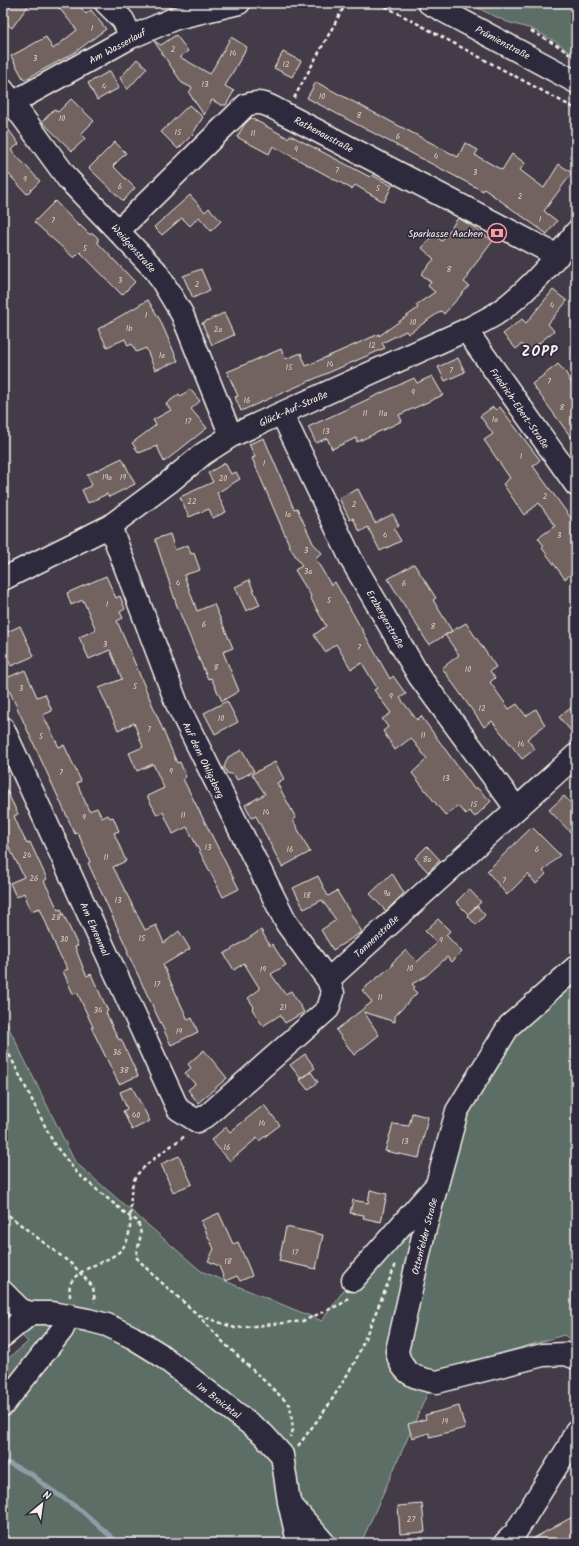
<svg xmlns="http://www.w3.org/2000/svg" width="579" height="1546" font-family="Kalam,sans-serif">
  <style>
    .green { fill: #5b6e66; stroke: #a8b0a7 }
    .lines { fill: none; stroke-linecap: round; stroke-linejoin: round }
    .stream { stroke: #919da6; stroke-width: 5 }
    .building { fill: #726460; stroke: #f4f1e8 }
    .minor-casing { stroke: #f4f1e8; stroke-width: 25 }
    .major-casing { stroke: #f4f1e8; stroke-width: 25 }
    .path { stroke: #f4f1e8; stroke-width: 2.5; stroke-dasharray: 4 3; stroke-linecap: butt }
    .minor { stroke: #2f2a3d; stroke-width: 22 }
    .major { stroke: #2f2a3d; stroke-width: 22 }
    .labels { text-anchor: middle; stroke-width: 3.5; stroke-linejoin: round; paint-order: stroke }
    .number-label { font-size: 8px; fill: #d4cec6 }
    .street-label { font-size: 10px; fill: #f4f1e8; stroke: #2f2a3d }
    .poi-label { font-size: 10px; fill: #f4f1e8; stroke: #2f2a3d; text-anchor: end }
    .district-label { font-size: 14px; font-weight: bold; letter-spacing: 1px; fill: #f4f1e8; stroke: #2f2a3d }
  </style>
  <rect width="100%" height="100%" fill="#433b48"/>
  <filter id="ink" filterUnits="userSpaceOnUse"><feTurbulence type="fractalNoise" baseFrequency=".025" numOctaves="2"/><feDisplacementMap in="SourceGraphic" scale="8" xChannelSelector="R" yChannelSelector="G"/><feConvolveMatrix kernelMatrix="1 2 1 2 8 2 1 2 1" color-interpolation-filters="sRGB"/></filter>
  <g filter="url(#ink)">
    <path class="green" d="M467,3h109v55l-18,-15 -26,-14 -25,-7z
      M576,978v366l-12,-9 -127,37 -76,171h-358v-180l25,-21 -25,-27v-299l72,146 126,109 121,50 58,-83 52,-5 32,-119 51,-83z"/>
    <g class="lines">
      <path class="stream" d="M3,1461l28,13 16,13 35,24 36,32"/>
    </g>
    <path class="building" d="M3,3h27l-18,25 -9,-7z
      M55,3h22l9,11 5,-4 15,19 -32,24 -50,27 -13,-24 35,-19 7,12 24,-19z
      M176,35l12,16 -8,6 30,17 21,-37 16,10 -22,39 9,5 -8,14h-5l-9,-5 -8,15 -15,-22 3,-5 -10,-5 -28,-42 7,4z
      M283,52l18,9 -9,16 -18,-9z
      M137,59l10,9 -20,22 -7,-12z
      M110,71l9,17 -22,12 -9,-17z
      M316,82l142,75 7,-14 13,7 -3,5 27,15 10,-16 13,9 -5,7 24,18 15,-24 13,9 -28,38 13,10 -10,13 -63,-45 -1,2 -176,-93z
      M71,99l23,22 -13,13 4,5 -13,12 -30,-29 12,-13 4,3z
      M189,105l14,12 -11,18 -14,14 -17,-17z
      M251,118l37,20 2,-3 80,42 2,-2 20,11 -8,16 -29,-17 -3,4 -79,-43 -4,8 -32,-17 7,-12z
      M3,122l16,22 -8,6 29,31 -13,13 -24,-26z
      M115,142l11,11 -13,13 22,22 -12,13 -34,-33z
      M190,195l15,17 4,-4 12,13 -10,10 -12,-14 -9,9 -8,-8 -20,17 -8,-8z
      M55,201l24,25 1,-1 9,9h5l4,4v5l37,39 -13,13 -42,-43 -6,6 -40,-36z
      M458,218l14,8 21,15 -26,34 2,1 -5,6 5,4 -25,28 -3,-3 -33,23 -2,-3 -24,12 3,5 -144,63 -6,-14 3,-1 -11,-24 54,-23 4,10 16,-6 5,13 73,-32v2l39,-28 -2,-3 19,-13 -7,-6 3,-4 -10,-8 13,-15 -12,-11 12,-13 8,6z
      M201,269l9,21 -17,8 -10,-22z
      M553,290l14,11 -19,23 6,7 -26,21 -6,-8 -6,5 -13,-15 19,-15 4,4z
      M148,300l12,20 18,41 -23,9 -9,-22 -10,4 -4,-8 -4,2 -3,-7 -18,8 -9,-18z
      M224,313l10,22 -22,10 -10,-22z
      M458,358l7,14 -20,9 -7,-14z
      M558,364l8,9 10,19v52l-44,-60z
      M432,376l11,19 -44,20 3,6 -45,21 -1,-4 -24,11 -5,-11 -11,5 -8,-16 106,-49 3,5z
      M190,389l10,12 -9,8 16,19 -43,34 -7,-16 -18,7 -7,-10 24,-18 -3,-5 18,-10 -5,-6 13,-10 2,2z
      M493,407l3,3 4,-3 40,53 -7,6 43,59v45l-11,9 -23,-31 2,-2 -6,-8 17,-12 -16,-23 -15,12 -21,-31 7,-6 -26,-38 9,-6 -13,-18z
      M264,438l30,71 3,-1 16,35 9,10 -7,5 16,27 4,-3 55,97 3,-3 13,18 -6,4 17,22 4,-4 53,73 2,-2 15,14 -16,16 -6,-6 -3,3 -9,-8 -11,10 -6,-7 -28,-36 15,-14 -16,-21 -16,12 -12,-19 5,-4 -6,-8 9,-6 -17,-23 3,-2 -15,-25 -11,6 -15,-25 -11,8 -11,-17 12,-9 -16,-29 1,-1 -16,-26 7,-4 -11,-17 -39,-91 3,-1 -6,-13z
      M122,458l13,26 -26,13 -2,-3 -19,9 -6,-13 10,-5 -5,-10z
      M225,463l6,11 5,-2 4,7 -23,14 9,19 -13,6 -4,-9 -20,8 -9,-20 33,-15 -5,-9z
      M358,489l17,34 18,-9 6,12 -5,3 7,12 -21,10 -12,-24 -8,5 -7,-14 -3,2 -11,-22z
      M170,534l5,16 13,-5 3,9 3,-1 6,17 -16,5 13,36 17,-7 19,44 -10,4 16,39 -17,10 -11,-23 -3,1 -9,-20 -22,-53 -22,-67z
      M414,564l22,34 -3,2 19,31 -23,14 -41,-66z
      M106,576l10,22 4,-2 5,13 -5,3 3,6 -6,3 60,142 3,-1 6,15 -3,2 56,110 -16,8 -36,-70 -14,7 -10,-22 -6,3 -10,-19 17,-8 -11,-24 -16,7 -8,-18 14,-6 -9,-24 -16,7 -19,-42 23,-9 -12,-29 -21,9 -10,-22 17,-7 -13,-30 -12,5 -4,-12z
      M249,580l11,25 -14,6 -11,-24z
      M466,623l30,44 -6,4 5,7 -5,4 19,27 8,-5 9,12 10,-7 9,16 -18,14 8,10 -13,10 -30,-38 -8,6 -42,-59 17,-13 -14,-20z
      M20,626l14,30 -23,10 -8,-17v-15z
      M25,670l12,27 8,-3 7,17 -9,4 16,32 5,-2 17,36 -4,2 12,28 8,-3 5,10 6,-3 2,3 3,-1 6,14 -5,2 12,28 -13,6 32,63 11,-5 8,18 15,-12 11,18 -27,16 25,55 4,-2 6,14 -27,13 -44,-93 1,-1 -40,-88 2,-1 -12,-29 -3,1 -71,-155z
      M227,701l11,21 -23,12 -11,-21z
      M576,704v33l-17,-20z
      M242,750l12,21 -17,9 -3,-5 -7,-2 -3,-6 4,-10z
      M275,762l9,17 -7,4 19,35 -3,2 17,32 -28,15 -26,-51 -4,2 -7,-13 20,-11 -13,-20z
      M3,783l15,31 -4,2 6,14 7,14 3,-2 17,37 -3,2 7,14 7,15 3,-1 17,37 -3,1 9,23 3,6 4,-2 17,37 -2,1 6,14 7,14 2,-1 17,37 -19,8 -28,-57h2l-16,-35 -4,2 -10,-23 5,-2 -10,-17 -18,-44 -9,3 -7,-18 -8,4 -6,-14 14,-6 -21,-42z
      M564,796l12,13v29l-27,-28z
      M532,827l28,28 -17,16 3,3 -10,10 -8,-10 -21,21 -20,-24z
      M427,846l13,14 -12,12 -13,-14z
      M392,873l12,20 -18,18 -16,-17z
      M318,876l10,20 9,-5 25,41 -29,18 -12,-20 15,-10 -14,-20 -18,9 -11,-21z
      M469,889l12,13 -13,12 -12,-12z
      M477,906l8,9 -9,10 -9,-10z
      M438,919l12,12 -4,4 16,17 -10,10 -5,-5 -21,19 -14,8 3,3 -2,2 4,4 -22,23v6l-31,-10 15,23 -25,20 -18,-25 36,-28 -10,-12 31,-25 -1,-2 14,-13 11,12 20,-19 -12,-12z
      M261,930l9,16 2,-2 14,21 -15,9 14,20 6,-3 13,21 -19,11 -5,-8 -17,11 -11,-17 2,-2 -6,-9 12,-9 -16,-26 -10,7 -10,-16z
      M204,1050l23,28 -29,25 -10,-13 7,-6 -10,-11 6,-5 -3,-4z
      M305,1054l10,14 -14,11 -11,-14z
      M311,1072l7,10 -10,8 -8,-10z
      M132,1087l18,34 -18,9 -9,-19 4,-2 -7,-17z
      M264,1105l16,20 -21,16 -2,-3 -27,23 -19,-21 15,-13 4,5z
      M412,1113l16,4 -9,41 -34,-7 8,-27 16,2z
      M179,1156l13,28 -19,8 -12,-28z
      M370,1190l17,4 -6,28 -18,-4 1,-3 -14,-2 3,-13 15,3z
      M219,1213l14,31 5,-2 12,28 2,6 -12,5 -3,-5 -12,5 -6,-15 -11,-5 6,-12 -13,-28z
      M286,1227l37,8 -7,34 -37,-8z
      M459,1406l6,22 -35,9 -1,-4 -17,5 -4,-14 18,-5 -1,-4z
      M422,1504l3,28 -25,2 -2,-28z
      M576,1515v28h-51z"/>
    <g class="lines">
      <defs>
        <path id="minor" d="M106,3l17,17 8,17
          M3,90l65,89 88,92 26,43 49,122
          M3,108l128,-71 45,-19 63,-15
          M119,230l127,-125c16,-6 25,2 39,9l273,142
          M466,330l110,155
          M282,414l70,147 67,115 97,132
          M110,526l67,178 110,220 41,56
          M3,579l107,-53 58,-43 35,-29 28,-18 235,-106c10,-5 20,-10 30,-16 29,-20 59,-54 80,-82
          M3,728l175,381 19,12 12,-7 119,-105 5,-16 -5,-13 248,-225
          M576,967l-67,59 -52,85 -33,121 -27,119c4,23 19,28 40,31l106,-27 23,-1 10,4
          M353,1280l81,-92
          M3,1292l18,18 10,3h21l36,7 19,5 25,12 26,16 105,81 19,21 7,47 8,35 3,6
          M3,1336l28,-23
          M3,1405l59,-75 7,-15
          M291,1505l33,38
          M505,1543l10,-10 53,-85 8,-17"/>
        <path id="major" d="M429,3l147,79"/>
      </defs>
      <use href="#minor" class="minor-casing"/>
      <use href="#major" class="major-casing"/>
      <path class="path" d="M379,3l197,106
        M531,31l29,16 10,8
        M294,98l52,-95
        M3,1042l51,102 24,30 52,43 8,4 3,13 -5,23 16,17 46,41 26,28 66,62 3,25 -3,7
        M3,1211l71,55 19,21 2,15
        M70,1297c0,-4 -1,-9 0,-12 6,-18 40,-22 52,-36 15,-19 4,-48 12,-69 4,-12 40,-36 51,-44
        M199,1315l36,13 68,-7 38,-17 7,-6
        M298,1446l30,-40 27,-44 41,-98"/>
      <use href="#minor" class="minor"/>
      <use href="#major" class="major"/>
    </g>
  </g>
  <defs>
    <symbol id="bank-ring" viewBox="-11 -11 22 22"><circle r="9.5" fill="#2f2a3d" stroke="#ff9aa2" stroke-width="1.5"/><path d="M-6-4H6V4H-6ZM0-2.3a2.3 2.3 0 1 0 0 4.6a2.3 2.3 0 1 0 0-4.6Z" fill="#ff9aa2"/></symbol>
  </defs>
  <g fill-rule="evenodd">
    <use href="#bank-ring" x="486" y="222" width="22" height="22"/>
  </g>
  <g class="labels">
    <g class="number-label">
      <text x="92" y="31">1</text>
      <text x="173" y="52">2</text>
      <text x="233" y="56">14</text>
      <text x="35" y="61">3</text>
      <text x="286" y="67">12</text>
      <text x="205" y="87">13</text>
      <text x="104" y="89">4</text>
      <text x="322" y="99">10</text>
      <text x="359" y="118">8</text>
      <text x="62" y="121">10</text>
      <text x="178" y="135">15</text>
      <text x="253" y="136">11</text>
      <text x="398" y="139">6</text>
      <text x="296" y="152">9</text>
      <text x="436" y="159">4</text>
      <text x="337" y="173">7</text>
      <text x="475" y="175">3</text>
      <text x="25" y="182">9</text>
      <text x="120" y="189">6</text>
      <text x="378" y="191">5</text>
      <text x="520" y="199">2</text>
      <text x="540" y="222">1</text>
      <text x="53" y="223">7</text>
      <text x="85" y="251">5</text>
      <text x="449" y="272">8</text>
      <text x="120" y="283">3</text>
      <text x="197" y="287">2</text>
      <text x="552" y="308">4</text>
      <text x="146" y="318">1</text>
      <text x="413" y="325">10</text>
      <text x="129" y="331">1b</text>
      <text x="218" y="332">2a</text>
      <text x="372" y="348">12</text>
      <text x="162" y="358">1a</text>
      <text x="330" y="367">14</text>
      <text x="289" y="370">15</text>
      <text x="451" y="373">7</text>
      <text x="549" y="384">7</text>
      <text x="413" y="395">9</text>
      <text x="247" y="403">16</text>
      <text x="562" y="410">8</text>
      <text x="365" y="416">11</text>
      <text x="383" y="416">11a</text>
      <text x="495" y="422">1a</text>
      <text x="188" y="424">17</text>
      <text x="326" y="434">13</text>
      <text x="521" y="459">1</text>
      <text x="264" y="466">1</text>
      <text x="107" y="480">19a</text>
      <text x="123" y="480">19</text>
      <text x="223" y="481">20</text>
      <text x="545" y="499">2</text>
      <text x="192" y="504">22</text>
      <text x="354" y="507">2</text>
      <text x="288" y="517">1a</text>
      <text x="385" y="538">4</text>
      <text x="559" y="538">3</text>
      <text x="306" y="553">3</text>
      <text x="308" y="574">3a</text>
      <text x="178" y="586">4</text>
      <text x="404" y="586">6</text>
      <text x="329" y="603">5</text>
      <text x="107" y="607">1</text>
      <text x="204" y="627">6</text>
      <text x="433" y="629">8</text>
      <text x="105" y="647">3</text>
      <text x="359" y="650">7</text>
      <text x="216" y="670">8</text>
      <text x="468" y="672">10</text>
      <text x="135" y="689">5</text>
      <text x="21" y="691">3</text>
      <text x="391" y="699">9</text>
      <text x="482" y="711">12</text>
      <text x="221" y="721">10</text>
      <text x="149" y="732">7</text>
      <text x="423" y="738">11</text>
      <text x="41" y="739">5</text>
      <text x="521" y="747">14</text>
      <text x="171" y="774">9</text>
      <text x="61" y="775">7</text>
      <text x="446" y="781">13</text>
      <text x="474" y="807">15</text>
      <text x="266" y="815">14</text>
      <text x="183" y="818">11</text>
      <text x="84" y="820">9</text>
      <text x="208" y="850">13</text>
      <text x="290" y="852">16</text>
      <text x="537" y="852">6</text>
      <text x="27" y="858">24</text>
      <text x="106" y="860">11</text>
      <text x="427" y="862">8a</text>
      <text x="34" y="881">26</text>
      <text x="504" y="883">7</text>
      <text x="387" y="896">9a</text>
      <text x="307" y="898">18</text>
      <text x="118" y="903">13</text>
      <text x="56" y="920">28</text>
      <text x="142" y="941">15</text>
      <text x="64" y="942">30</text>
      <text x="441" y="943">9</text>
      <text x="410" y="971">10</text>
      <text x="263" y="972">19</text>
      <text x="157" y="987">17</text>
      <text x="380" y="1000">11</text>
      <text x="283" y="1010">21</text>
      <text x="98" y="1013">34</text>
      <text x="179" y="1034">19</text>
      <text x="117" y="1055">36</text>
      <text x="124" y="1073">38</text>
      <text x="136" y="1118">40</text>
      <text x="262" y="1126">14</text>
      <text x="405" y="1144">13</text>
      <text x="227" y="1150">16</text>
      <text x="295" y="1255">17</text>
      <text x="228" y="1264">18</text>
      <text x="445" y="1424">19</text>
      <text x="411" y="1522">27</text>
    </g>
    <g class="street-label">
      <text transform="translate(503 42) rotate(28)" y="4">Prämienstraße</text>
      <text transform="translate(117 46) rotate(-28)" y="4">Am Wasserlauf</text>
      <text transform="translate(324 134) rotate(28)" y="4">Rathenaustraße</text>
      <text transform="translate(134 248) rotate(48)" y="4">Weidgenstraße</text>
      <text transform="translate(293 408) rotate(-24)" y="4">Glück-Auf-Straße</text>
      <text transform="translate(520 408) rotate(55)" y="4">Friedrich-Ebert-Straße</text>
      <text transform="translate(386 619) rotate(60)" y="4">Erzbergerstraße</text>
      <text transform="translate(204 760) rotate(64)" y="4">Auf dem Ohligsberg</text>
      <text transform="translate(95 929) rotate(66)" y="4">Am Ehrenmal</text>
      <text transform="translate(376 936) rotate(-43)" y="4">Tannenstraße</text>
      <text transform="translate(424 1236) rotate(-76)" y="4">Ottenfelder Straße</text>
      <text transform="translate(219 1400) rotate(38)" y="4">Im Broichtal</text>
    </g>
    <g class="poi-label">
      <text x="483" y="237">Sparkasse Aachen</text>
    </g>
    <g class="district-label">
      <text x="540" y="356">ZOPP</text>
    </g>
  </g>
  <rect width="579" height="1546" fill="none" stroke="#2f2a3d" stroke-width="16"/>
  <rect x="8" y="8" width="563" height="1530" fill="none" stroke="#f4f1e8" stroke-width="1.5" filter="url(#ink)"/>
  <g transform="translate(42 1504) rotate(29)" stroke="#2f2a3d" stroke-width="3" paint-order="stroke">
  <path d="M0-3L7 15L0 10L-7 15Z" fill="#f4f1e8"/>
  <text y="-6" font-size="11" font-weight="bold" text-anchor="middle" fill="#f4f1e8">N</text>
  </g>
</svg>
